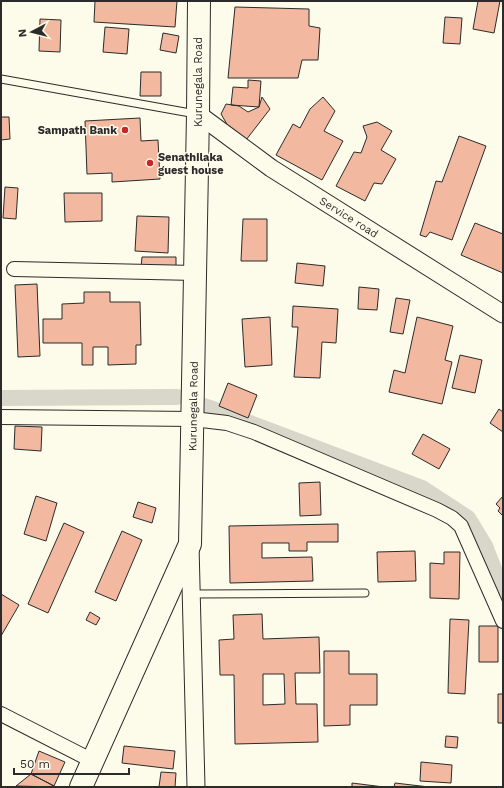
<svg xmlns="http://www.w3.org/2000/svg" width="504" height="788" font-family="'Work Sans',sans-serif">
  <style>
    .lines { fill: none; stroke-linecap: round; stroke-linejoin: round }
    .canal { stroke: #d8d7c9; stroke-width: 16 }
    .building { fill: #f2b8a0; stroke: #2b2b2b; fill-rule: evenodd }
    .service-casing { stroke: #2b2b2b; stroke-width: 9 }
    .minor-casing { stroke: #2b2b2b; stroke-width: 16 }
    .tertiary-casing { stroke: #2b2b2b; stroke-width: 19 }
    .trunk-casing { stroke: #2b2b2b; stroke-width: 24 }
    .service { stroke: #fdfbea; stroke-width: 7 }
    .minor { stroke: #fdfbea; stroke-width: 14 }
    .tertiary { stroke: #fdfbea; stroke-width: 17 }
    .trunk { stroke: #fdfbea; stroke-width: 22 }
    .poi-dot { fill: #c62828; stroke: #fdfbea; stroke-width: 1.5 }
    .labels { text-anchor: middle; stroke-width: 3; stroke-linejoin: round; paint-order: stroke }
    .street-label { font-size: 11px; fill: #2b2b2b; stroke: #fdfbea }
    .poi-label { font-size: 11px; font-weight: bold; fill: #2b2b2b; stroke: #fdfbea; text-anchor: end }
  </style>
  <rect width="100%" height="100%" fill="#fdfbea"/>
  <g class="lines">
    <path class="canal" d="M1,398l176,-1
      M203,406l10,3 209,79 46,30 17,28 18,46"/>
  </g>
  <path class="building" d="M95,1h82l-2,26 -81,-5z
    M478,1h22l-6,32 -21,-4z
    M235,7l74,2v17l11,2 -2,32h-16l-4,18h-70z
    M445,17l17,1 -2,26 -17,-1z
    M40,19l21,1 -1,32 -21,-1z
    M105,27l24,2 -2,25 -24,-2z
    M163,33l16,3 -3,17 -16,-3z
    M141,72h20v24h-21z
    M248,80l13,1 -2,26 -28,-2 2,-18 15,1z
    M262,97l8,12 -24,31 -18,-14 -7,-12 5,-10 13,2 9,6 11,-5z
    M323,97l12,14 -11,20 19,10 -21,39 -46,-25 17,-31 7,4 10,-19z
    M1,117h8l1,22 -9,1z
    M140,118l1,23 17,-1 2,39 -48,3v-9l-25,1 -2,-53z
    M377,122l15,9 -11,19 15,9 -14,25 -8,-1 -9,18 -29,-15 18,-34 7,1 6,-16 -4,-11z
    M459,136l27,10 -34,94 -22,-8 -4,5 -6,-2 16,-54 6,1z
    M5,187l13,1 -2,31 -13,-1z
    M64,193h38v28l-37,1z
    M137,216l32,1 -1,36 -33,-2z
    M243,219h24v42h-26z
    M475,223l28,11v39l-42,-18z
    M142,257h34v12l-35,-1z
    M297,263l28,3 -2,20 -28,-3z
    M37,284l3,72 -22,1 -3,-72z
    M359,287l20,2 -2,21 -19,-1z
    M84,292h26v10h30l1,43h-5v19l-28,1v-18h-15v18h-11v-22h-39v-24h19v-15l22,-1z
    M396,298l14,2 -7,34 -13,-2z
    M293,306l45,3 -2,34 -14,-1 -2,36 -26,-1 4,-50h-6z
    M270,317l2,48 -27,2 -3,-48z
    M417,317l36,9 -8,34 7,2 -10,42 -53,-12 5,-22 11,3z
    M460,355l22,5 -7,33 -23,-5z
    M228,383l29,12 -9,23 -29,-12z
    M499,409l4,3v20l-13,-9z
    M15,426l27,1 -1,24 -27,-2z
    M423,434l27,15 -11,20 -27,-15z
    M320,482l1,33 -21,1 -1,-33z
    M36,496l21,7 -11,38 -22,-7z
    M503,496v20l-5,-5 2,-3 -4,-4z
    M138,502l18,6 -4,15 -19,-6z
    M64,523l20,9 -36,81 -20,-9z
    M338,524v18h-31v9h-18v-8h-27v15l50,-1 1,24 -83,2 -1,-57z
    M122,531l20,9 -26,61 -21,-9z
    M415,551l1,30 -38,1 -1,-30z
    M444,552h16l-1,47 -29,-1v-35l14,1z
    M1,594l18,11 -18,31z
    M90,612l10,6 -4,7 -10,-5z
    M262,614l1,25 56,-2 1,36h-25l1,31h21l1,38 -83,2 -1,-69h-14l-1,-35 15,-1 -1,-24zM263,674h21l1,30 -22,1z
    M450,619l19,1 -4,74 -17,-1z
    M479,626h19v36h-19z
    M324,651h25v23h28v31h-27v20l-26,1z
    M498,694h5v29h-5z
    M446,736l12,1 -1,11 -12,-1z
    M124,746l51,5 -2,18 -51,-6z
    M39,751l26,11 -11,24 -23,-12z
    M421,762l31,3 -1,18 -31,-2z
    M161,772l15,1 -1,14h-16z
    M31,774l23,12v1l-38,-1z
    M352,783l32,4h-32z
    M395,783l34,4h-35z"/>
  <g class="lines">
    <defs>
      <path id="service" d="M1,79l195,35
        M192,594l173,-1"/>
      <path id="minor" d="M14,269l181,4
        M1,417l192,2 34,4 27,9 183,78 15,8 9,8 42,95
        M1,714l92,47"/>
      <path id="tertiary" d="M198,114l73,54 232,146
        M190,545l6,242"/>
      <path id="trunk" d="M81,787l109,-243 8,-430 1,-113"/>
    </defs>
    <use href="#service" class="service-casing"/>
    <use href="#minor" class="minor-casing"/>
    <use href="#tertiary" class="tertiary-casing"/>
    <use href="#trunk" class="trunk-casing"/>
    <use href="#service" class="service"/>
    <use href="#minor" class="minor"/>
    <use href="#tertiary" class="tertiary"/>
    <use href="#trunk" class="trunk"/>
  </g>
  <g class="poi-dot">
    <circle cx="125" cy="130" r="4"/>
    <circle cx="150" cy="163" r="4"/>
  </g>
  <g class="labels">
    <g class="street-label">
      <text transform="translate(198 82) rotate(-90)" y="4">Kurunegala Road</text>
      <text transform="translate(349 217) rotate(32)" y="4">Service road</text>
      <text transform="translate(193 406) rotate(-89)" y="4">Kurunegala Road</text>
    </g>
    <g class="poi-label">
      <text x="117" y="134">Sampath Bank</text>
      <text x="158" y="161" text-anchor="start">Senathilaka<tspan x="158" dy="13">guest house</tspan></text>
    </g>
  </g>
  <rect width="504" height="788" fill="none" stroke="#2b2b2b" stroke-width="4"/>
  <g transform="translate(32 32) rotate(263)" stroke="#fdfbea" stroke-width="3" paint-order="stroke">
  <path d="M0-3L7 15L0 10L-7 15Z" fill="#2b2b2b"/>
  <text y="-6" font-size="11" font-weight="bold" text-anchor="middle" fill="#2b2b2b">N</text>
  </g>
  <path d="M14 768v6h115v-6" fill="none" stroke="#2b2b2b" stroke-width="2"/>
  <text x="20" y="768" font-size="12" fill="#2b2b2b" stroke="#fdfbea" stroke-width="3" paint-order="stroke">50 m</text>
</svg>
